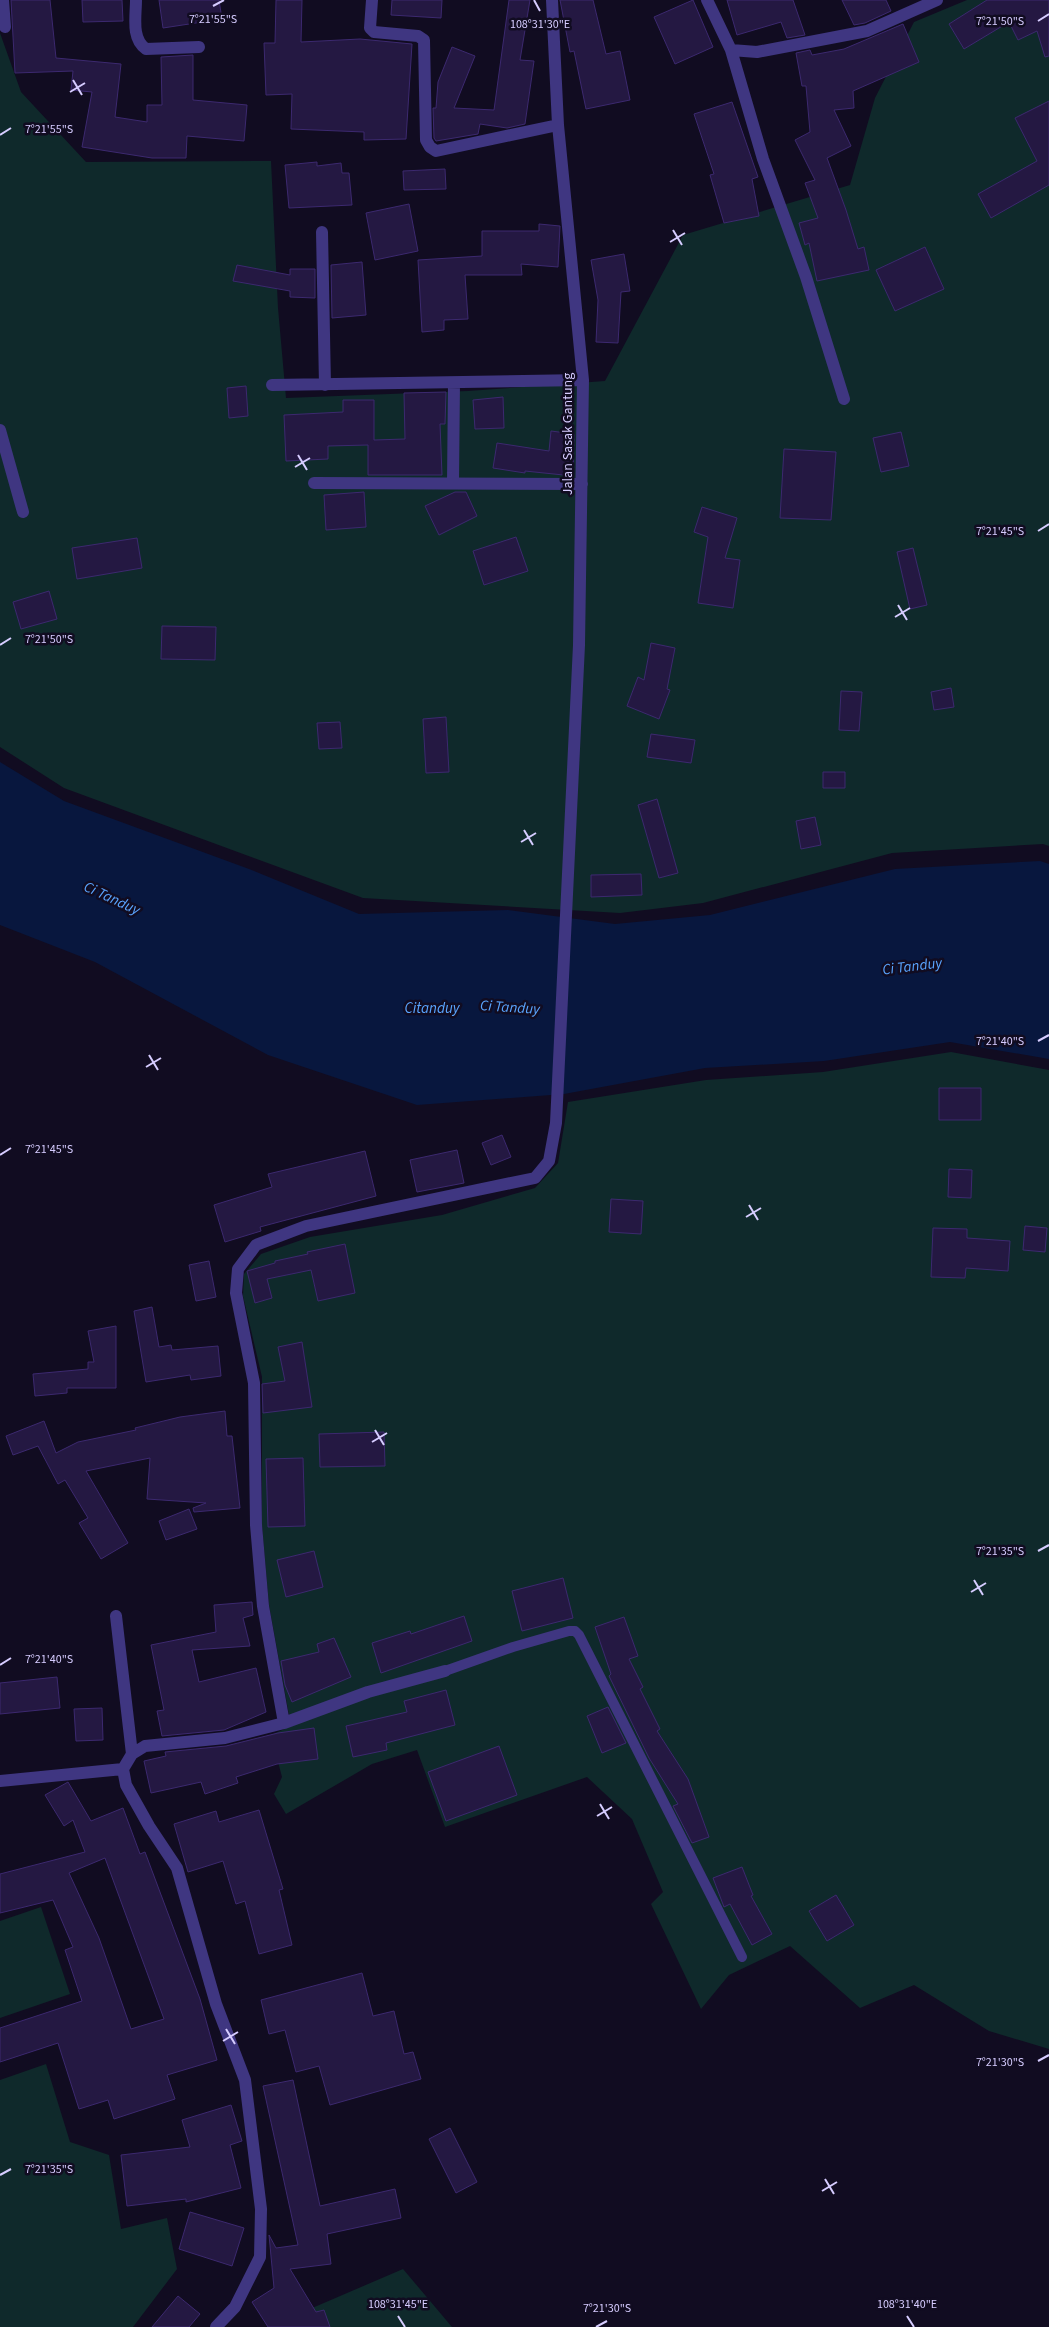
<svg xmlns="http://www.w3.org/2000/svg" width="1049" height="2327" font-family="'Source Sans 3',sans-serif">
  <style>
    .green { fill: #0f292b }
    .water { fill: #08173e }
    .building { fill: #241842; stroke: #3c296f; fill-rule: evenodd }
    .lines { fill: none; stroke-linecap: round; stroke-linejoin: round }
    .service { stroke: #3f3681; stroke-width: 10 }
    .minor { stroke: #3f3681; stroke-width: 12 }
    .ticks { fill: none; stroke: #d6ccff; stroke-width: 2 }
    .labels { text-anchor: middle; stroke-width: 5; stroke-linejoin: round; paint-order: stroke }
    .street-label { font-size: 14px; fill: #d6ccff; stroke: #110c21 }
    .water-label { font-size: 15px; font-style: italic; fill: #5aa5ff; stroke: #110c21 }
    .ticks-label { font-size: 12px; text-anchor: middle; fill: #d6ccff; stroke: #110c21; stroke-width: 5; stroke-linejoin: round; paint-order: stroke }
  </style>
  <rect width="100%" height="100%" fill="#110c21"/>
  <path class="green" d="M967,0h82v846l-6,-2 -151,9 -189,50 -83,10 -257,-15 -299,-110 -64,-41v-714l21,59 65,70 185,-1 7,147 8,90 182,-7 137,-10 78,-146 167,-50 25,-87 39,-76z
    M951,1052l98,18v979l-60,-18 -75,-46 -54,23 -70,-62 -61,29 -28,34 -50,-105 12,-12 -31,-73 -45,-42 -142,50 -28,-77 -45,14 -86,50 -12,-20 8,-17 -11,-42 20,-9 -22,-121 -7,-79v-149l-19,-81 1,-22 17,-20 49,-17 132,-22 93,-27 23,-25 10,-61 138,-22 117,-8z
    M41,1907l29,87 -70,24v-97z
    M46,2064l24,78 39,13 12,74 46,-11 10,51 -44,58h-133v-247z
    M403,2269l49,58h-184z"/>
  <path class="water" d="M0,762l64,39 185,68 110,45 149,-4 107,14 95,-9 185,-46 145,-8 9,3v195l-99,-17 -126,19 -119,7 -141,26 -147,11 -149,-50 -173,-93 -95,-37z"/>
  <path class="building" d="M11,0h39l6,58 65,6 -6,53 32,5v-17h15l-1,-48 32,-2v45l54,5 -3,36 -57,-5 -1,22h-34l-70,-11 10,-55 -21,-2 2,-19 -58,2z
    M82,0h40l1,21 -40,1z
    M159,0h60l3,19 -59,9z
    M276,0h26l-1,42 59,-3 52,5 -6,95 -42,1v-8l-73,-3 1,-35 -26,1 -2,-52h11z
    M392,0h50l-1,18 -50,-3z
    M509,0h21l-10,60 14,1 -9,63 -18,4 -27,-4 -2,10 -42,7 -2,-3 -1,-30h3l2,-26 14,-35 23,9 -21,52 40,2z
    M560,0h33l13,54 14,-3 10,49 -44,9 -12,-58 -4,1z
    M693,0l20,47 -38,17 -21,-47z
    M727,0h66l12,35 -18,3 -6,-16 -44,13z
    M842,0h44l5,11 -26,12 -11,2z
    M987,0h62v56l-4,1 -8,-26 -19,9 -9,-18 -45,27 -15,-25z
    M903,24l16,38 -66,29 1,17 -20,2 17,36 -24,12 19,52 12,39 6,-2 5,23 -52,11 -8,-38 -4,2 -6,-22 19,-5 -13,-35 10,-3 -20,-40 15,-8 -4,-46h-4l-6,-33 14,-3 2,5 32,-6z
    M1049,101v84l-58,33 -13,-24 59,-33 -22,-43z
    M732,102l26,75 -6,2 7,37 -35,7 -14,-48 4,-1 -20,-60z
    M317,162v4l24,-3 1,10h7l3,32 -63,3 -4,-43z
    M445,169l1,20 -42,1 -1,-19z
    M409,204l9,47 -43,9 -9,-47z
    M539,224l21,2 -2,41 -37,-3 1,11h-57l3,44 -24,1v10l-22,2 -4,-72 64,-4v-25h57z
    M925,247l19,42 -49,22 -19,-41z
    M624,254l6,37 -9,1 -3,51 -22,-1 2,-42 -7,-40z
    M362,262l4,53 -34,3 -1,-53z
    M237,265l53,10v-6h25v29l-25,-1v-6l-57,-10z
    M246,386l2,30 -19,2 -2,-30z
    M446,392l-1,32h-5l2,51h-74v-30l-40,1v13l-42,2 -2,-46 59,-3v-12h31v40l31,-1 -1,-46z
    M503,397l1,31 -29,1 -2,-29z
    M551,431l23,3 -1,42 -48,-5v2l-32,-5 4,-25 52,8z
    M901,432l8,34 -28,6 -8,-34z
    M784,449l52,3 -5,68 -51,-2z
    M364,492l2,35 -40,3 -2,-35z
    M455,492h11l11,24 -38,19 -14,-29z
    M702,507l35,11 -12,40 15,2 -7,48 -35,-5 10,-66 -14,-5z
    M516,537l12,34 -44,14 -11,-34z
    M137,538l5,30 -65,11 -5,-31z
    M913,548l14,57 -17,4 -13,-57z
    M49,591l8,28 -36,10 -8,-27z
    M162,626l54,1 -1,33 -54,-1z
    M651,643l24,5 -8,41 3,1 -11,29 -32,-13 11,-29 6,3z
    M951,688l3,19 -20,3 -3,-18z
    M841,691l21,1 -3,39 -20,-1z
    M446,717l3,55 -23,1 -3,-54z
    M340,722l2,26 -23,1 -2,-26z
    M651,734l44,6 -4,23 -44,-6z
    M823,772h22v16h-22z
    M657,799l21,74 -19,5 -21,-73z
    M815,817l6,28 -20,4 -5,-28z
    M641,874l1,21 -51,2v-22z
    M939,1088h42v32h-42z
    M502,1135l9,22 -20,8 -9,-22z
    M457,1150l7,33 -47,9 -7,-32z
    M365,1151l11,45 -116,31 1,4 -36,11 -11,-37 58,-18 -4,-13z
    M949,1169l23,1 -1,28 -23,-1z
    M611,1199l32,2 -2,33 -32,-2z
    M1025,1226l22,2 -2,24 -22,-2z
    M933,1228l34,1v9l43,3 -2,30 -42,-3 -1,10 -34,-1z
    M345,1244l10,49 -37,8 -7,-31 -44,9 5,19 -17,5 -8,-32 28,-8v-2l33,-7 -1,-2z
    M209,1261l7,36 -20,4 -7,-36z
    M152,1307l7,40 12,-2 1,5 46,-4 3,30 -30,4 -1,-5 -44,7 -12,-71z
    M116,1326v62h-49v5l-32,3 -2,-22 55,-5v-7h6l-6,-31z
    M302,1342l10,65 -49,6 -1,-29 23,-3 -7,-34z
    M225,1411l2,25h5l8,72 -46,4 -1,-4 13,-5 -59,-4 3,-41 -64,13 42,72 -27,16 -22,-36 9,-5 -23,-38 -7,4 -20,-38 -25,9 -7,-19 38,-15 12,32 22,-11 58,-12 -1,-2 45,-11z
    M384,1432l1,34 -65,1 -1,-33z
    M303,1458l2,68 -37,1 -2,-68z
    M189,1509l8,20 -31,11 -7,-19z
    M314,1551l9,36 -37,10 -9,-37z
    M563,1578l10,40 -51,13 -10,-40z
    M252,1602l1,13 -10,3 7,28 -58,4 7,32 57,-14 10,44 -42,18 -62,6 -5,-25 7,-1 -13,-65 65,-13 -2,-27z
    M464,1616l8,25 -91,32 -9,-30 38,-12 1,3z
    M624,1617l14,39 -9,3 14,28 -3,2 20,40 -3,2 31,48 21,58 -17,6 -19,-37 5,-2 -29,-46 -40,-82 2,-2 -16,-47z
    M334,1638l17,39 -59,25 -7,-17 -4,-24 38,-9 -2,-8z
    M57,1677l3,31 -60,6v-31z
    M446,1690l9,35 -69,18 1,7 -34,7 -7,-31 61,-14 -3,-11z
    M608,1707l18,36 -24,10 -15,-37z
    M102,1708l1,32 -27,1 -2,-32z
    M314,1728l4,31 -41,5 -41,13 2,6 -33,11 -4,-12 -50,11 -7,-32 22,-5 -1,-4 61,-6 52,-13z
    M499,1746l18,49 -71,26 -18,-49z
    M68,1782l23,39 32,-13 17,46 5,-2 55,147 17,61 -50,15 8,24 -61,20 -6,-19 -29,9 -21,-66 -58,19v-34l82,-27 -17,-51 8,-3 -20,-47 -53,13v-39l85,-22 -12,-32 -9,6 -19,-31zM105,1858l59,161 -33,10 -32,-91 -30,-65z
    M259,1810l24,79 -4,1 13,55 -33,9 -14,-53 -9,3 -13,-43 -35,11 -14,-48 42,-13 3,11z
    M742,1867l11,28 -2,1 21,38 -20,11 -22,-41 -6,3 -11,-29z
    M836,1895l18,30 -27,16 -18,-30z
    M362,1973l11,43 21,-5 10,43 9,-2 8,27 -91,26 -11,-39 -23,6 -11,-42 -16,4 -8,-34z
    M293,2080l27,126 75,-17 6,29 -74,16 4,30 -41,5 26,43 8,-2 6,17h-62l-16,-25 22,-14 -5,-53 7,13 22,-3 -35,-159z
    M231,2105l11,36 -12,4 11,43 -55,14v-3l-59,7 -6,-51 69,-8 -8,-27z
    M450,2128l27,54 -21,11 -27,-54z
    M190,2212l54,16 -12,38 -53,-17z
    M178,2296l22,18 -11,13h-37z"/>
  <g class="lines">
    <path class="service" d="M445,1671l68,-24 56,-16h6l4,4 163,322"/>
    <path class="minor" d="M3,0l2,27
      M136,0c0,16 -5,39 10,49l53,-2
      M372,0l-2,28 4,4 44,4 6,4 2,100 4,7 6,4 122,-26
      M707,0l24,50 26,2 110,-21 70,-31
      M731,50l32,109 43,118 38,122
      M322,232l3,153
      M272,385l311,-5
      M0,430l23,82
      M453,482l1,-99
      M314,483l268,1
      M116,1616l16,138
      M284,1723l-21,-117 -7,-81 -2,-142 -18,-90 2,-24 18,-24 50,-19 229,-48 14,-17 7,-38 23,-478 4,-265 -25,-255 -6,-125
      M0,1781l123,-12
      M216,2327l19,-20 25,-50 1,-48 -16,-129 -29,-76 -39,-136 -28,-42 -23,-41 -3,-16 9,-15 13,-8 80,-8 59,-15 84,-31 77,-21"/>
  </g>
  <path class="ticks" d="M534,0l6,11M213,6l11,-6M1038,21l11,-7M73,80l9,15M70,92l15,-9M0,135l11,-7M673,230l9,15M670,242l15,-9M298,455l9,15M295,467l15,-9M1038,531l11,-7M898,605l9,15M895,617l15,-9M0,645l11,-7M524,830l9,15M521,842l15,-9M1038,1041l11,-6M149,1055l9,15M146,1067l15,-9M0,1155l11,-7M749,1205l9,15M746,1217l15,-9M375,1430l9,15M372,1442l15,-9M1038,1551l11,-6M974,1580l9,15M971,1592l15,-9M0,1665l11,-7M600,1804l9,15M597,1816l15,-9M226,2029l9,15M223,2041l15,-9M1038,2061l11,-6M0,2175l11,-6M825,2179l9,15M822,2191l15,-9M398,2316l7,11M907,2316l7,11M596,2327l11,-6"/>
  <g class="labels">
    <g class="street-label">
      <text transform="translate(567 434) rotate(-90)" y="5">Jalan Sasak Gantung</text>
    </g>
    <g class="water-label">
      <text transform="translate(112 898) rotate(25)" y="5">Ci Tanduy</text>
      <text transform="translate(912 966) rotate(-7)" y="5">Ci Tanduy</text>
      <text transform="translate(510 1007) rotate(4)" y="5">Ci Tanduy</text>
      <text x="432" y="1013">Citanduy</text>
    </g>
  </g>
  <g class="ticks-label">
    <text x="213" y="23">7°21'55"S</text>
    <text x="1000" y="25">7°21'50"S</text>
    <text x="540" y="28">108°31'30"E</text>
    <text x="49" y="133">7°21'55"S</text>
    <text x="1000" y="535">7°21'45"S</text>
    <text x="49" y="643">7°21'50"S</text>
    <text x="1000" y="1045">7°21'40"S</text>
    <text x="49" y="1153">7°21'45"S</text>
    <text x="1000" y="1555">7°21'35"S</text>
    <text x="49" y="1663">7°21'40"S</text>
    <text x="1000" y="2066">7°21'30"S</text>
    <text x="49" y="2173">7°21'35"S</text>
    <text x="398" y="2308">108°31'45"E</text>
    <text x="907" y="2308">108°31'40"E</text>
    <text x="607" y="2312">7°21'30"S</text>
  </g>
</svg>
